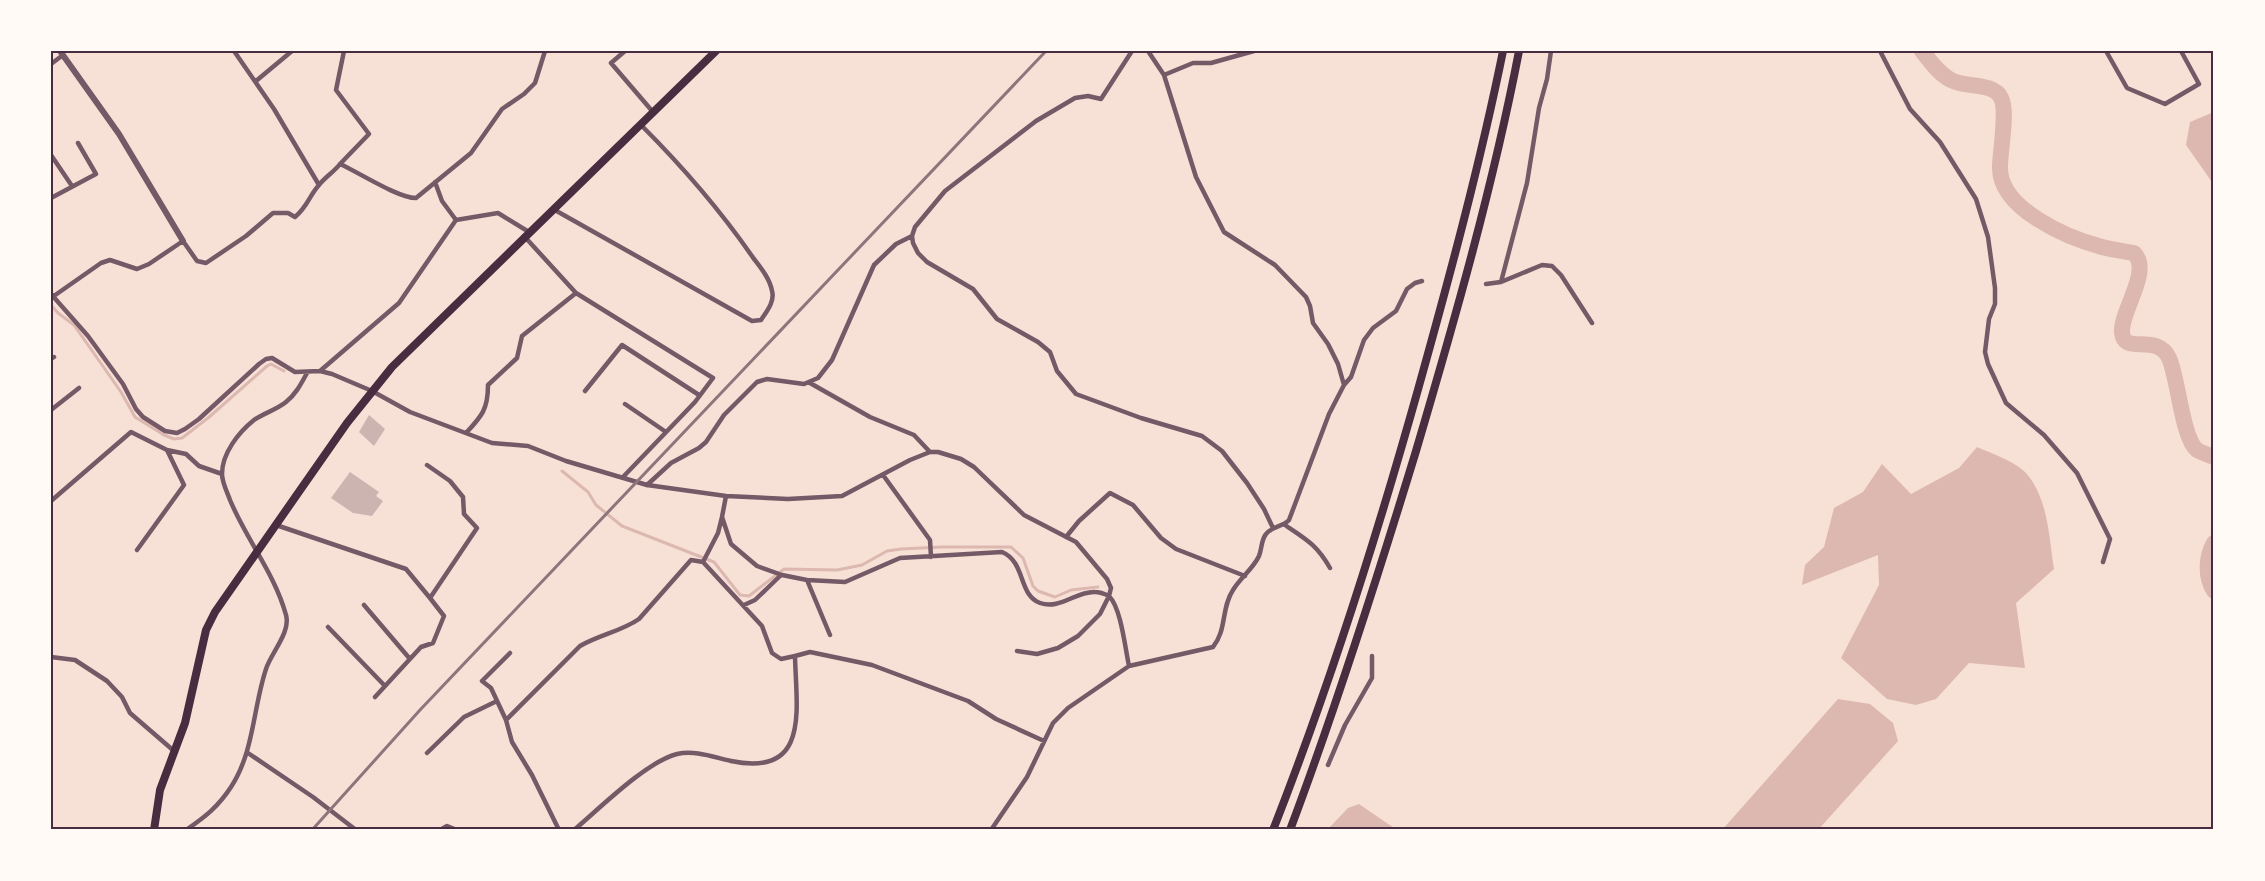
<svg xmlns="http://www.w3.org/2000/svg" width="2265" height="881" font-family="Poppins,sans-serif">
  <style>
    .water { fill: #dcb8b0 }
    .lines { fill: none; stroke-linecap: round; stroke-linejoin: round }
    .stream { stroke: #dcb8b0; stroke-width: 3 }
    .river { stroke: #dcb8b0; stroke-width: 16 }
    .building { fill: #ccb4b1 }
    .minor { stroke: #755966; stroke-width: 4.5 }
    .tertiary { stroke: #755966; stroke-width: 6 }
    .primary { stroke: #4a2c40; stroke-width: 8 }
    .motorway { stroke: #4a2c40; stroke-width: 8 }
    .rail { stroke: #8f747c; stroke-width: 3 }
    .neatline { fill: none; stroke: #4a2c40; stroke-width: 2 }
  </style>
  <rect width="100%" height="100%" fill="#f7e1d7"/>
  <path class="water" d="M2214,112v73l-28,-40 4,-23z
    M1977,447c14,6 39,15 49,26 22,24 23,65 28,96l-38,34 9,65 -56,-5 -33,36 -20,6 -29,-6 -46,-41 38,-73 -1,-30 -76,30 3,-20 19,-18 10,-39 29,-16 19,-28 29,30 48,-26z
    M1838,699l32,5 23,19 5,18 -80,89h-96z
    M1359,804l38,26h-70l21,-22z"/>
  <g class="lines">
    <path class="stream" d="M51,305l7,8 16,12 47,67 14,25 29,18 10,4 8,-1 26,-20 59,-52 4,-2 13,7
      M562,471l26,21 8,13 26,21 92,36 26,33 9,1 35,-27 53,1 25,-5 25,-14 14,-2 40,-2h70l12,11 10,28 5,5 17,6 16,-7 27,-3"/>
    <path class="river" d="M1922,51c8,10 17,23 29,29 14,8 43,2 50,18 7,12 -1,53 -1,69 -1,42 68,71 102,80 11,3 21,4 32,6 18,18 -13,57 -12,79 1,24 35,0 47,26 9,19 13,80 28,92 5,3 12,5 17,7
      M2214,543c-8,14 -9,33 0,48"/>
  </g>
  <path class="building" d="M369,415l16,14 -11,17 -15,-14z
    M350,472l29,20 -3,4 7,5 -11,15 -19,-3 -22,-15z"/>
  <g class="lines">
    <path class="minor" d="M234,51l40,58 45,76
      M625,51l-14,12 42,49
      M1132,51l-31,48 -13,-3 -13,2 -39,23 -91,70 -30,36 -3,9 1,7 5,10 9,9 46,27 24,30 41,23 12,10 7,19 19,23 65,24 61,18 20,15 25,32 17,26 9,19
      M1148,51l16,24 32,102 28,55 51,33 31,32 4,9 3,17 15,21 10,20 6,21
      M1880,51l30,58 30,33 36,57 12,38 7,51v16l-6,15 -4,33 3,12 18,39 38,32 33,38 33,66 -7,23
      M2106,51l21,37 38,16 34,-20 -18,-33
      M51,64l12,-9
      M1164,75l29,-12h18l43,-12
      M256,81l36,-30
      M51,155l21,31
      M340,164l29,-30 -33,-44 8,-39
      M435,182l7,19 14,19
      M51,198l45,-24 -18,-31
      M553,209l199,112 9,-1c6,-9 14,-19 11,-29 -2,-12 -11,-23 -18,-32 -33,-48 -72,-93 -113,-134
      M456,220l42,-7 31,19
      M524,236l52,57 137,85 -18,24 -72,75
      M1501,282l26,-99 12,-75 8,-29 4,-28
      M1486,284l15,-2 41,-17 10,1 9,9 31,48
      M51,294l37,42 35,48 13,25 7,8 22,14 12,2 8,-4 14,-10 60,-55 7,-5 6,-1 23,14 25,-1 12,3 40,17 38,21 82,31 36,3 38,15 81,24 79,11 62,3 54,-3 68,-36 20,-8h8l23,7 13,8 50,48 52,27 31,37 4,9 -2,8c12,12 16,51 20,70
      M51,298l50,-35 9,-3 27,9 12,-5 34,-23 14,20 9,2 40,-27 27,-23h15l7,4c13,-11 14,-21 24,-32 6,-8 15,-13 21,-21 18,8 58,34 76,34l55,-45 31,-44 22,-15 11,-11 10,-32
      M51,359l3,-2
      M320,371l79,-68 57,-83
      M810,383l60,34 44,18 16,17
      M585,391l37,-46 77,50
      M625,404l41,28
      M51,410l28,-22
      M466,433c16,-17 22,-24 22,-48l29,-27 5,-22 54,-43
      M883,475l47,65 1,17
      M647,485l24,-22 28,-15 7,-6 18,-27 33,-33 10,-3 37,5 14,-6 14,-18 42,-95 22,-21 16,-8
      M726,496l-4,21 9,27 26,22 25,9 25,5 38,2 55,-24 102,-6c24,10 16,43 38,51 20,7 36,-12 55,-11 4,0 10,2 14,4l-9,18 -22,22 -20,12 -21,6 -20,-3
      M51,501l80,-69 36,18 19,4 13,12 23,8
      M722,517l-4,16 -15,29 59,64 10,27 9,6 14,-3
      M276,525l130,44 24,29 47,-70 -13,-14 -1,-17 -13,-16 -23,-16
      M1285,525c21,14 32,20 45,43
      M1066,537l13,-16 31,-28 23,12 28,33 15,11 69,27
      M137,550l47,-65 -17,-35
      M807,580l23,55
      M364,605l46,54
      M744,605l11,-5 26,-25
      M328,627l57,59
      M51,657l24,3 32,21 15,16 8,16 44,38
      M375,697l46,-50 12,-4 11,-27 -14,-18
      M506,720l-15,-32 -9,-7 28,-28
      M248,753l65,44 43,33
      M427,753l37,-36 33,-16
      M1328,765l17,-40 27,-47v-22
      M186,830c19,-13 32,-23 45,-43 23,-35 22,-79 35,-118 5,-16 25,-37 20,-54 -11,-41 -40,-76 -56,-115 -3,-8 -8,-18 -8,-26 0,-21 17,-42 32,-54 10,-7 22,-10 32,-18 10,-8 15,-18 21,-29
      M440,830l7,-4 10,4
      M559,830l-27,-55 -20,-33 -6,-22 74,-74c19,-11 42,-15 59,-27l52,-59 12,2
      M574,830c26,-22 72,-68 103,-76 18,-4 36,3 54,7 80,17 65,-53 64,-105l15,-4 62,13 96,36 28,18 48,22
      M991,830l36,-53 26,-54 15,-15 61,-42 84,-19c14,-17 8,-39 20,-57 7,-12 20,-21 26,-34 3,-7 2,-16 7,-22 6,-8 17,-7 23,-14l40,-106 15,-29 7,-8 13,-37 9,-12 23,-17 11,-22 8,-6 7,-2"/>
    <path class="tertiary" d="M60,51l59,83 64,107"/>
    <path class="primary" d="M154,830l6,-40 25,-67 21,-93 9,-18 132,-189 45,-56 324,-316"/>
    <path class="motorway" d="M1273,830c57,-145 104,-294 146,-444 31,-111 61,-222 84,-335
      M1290,830c47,-125 87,-251 126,-379 39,-132 77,-265 103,-400"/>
    <path class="rail" d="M312,830l108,-120 626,-659"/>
  </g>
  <rect width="2265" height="881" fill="none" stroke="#fffaf5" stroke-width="105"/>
  <rect x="52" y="52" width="2160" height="776" class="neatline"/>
</svg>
